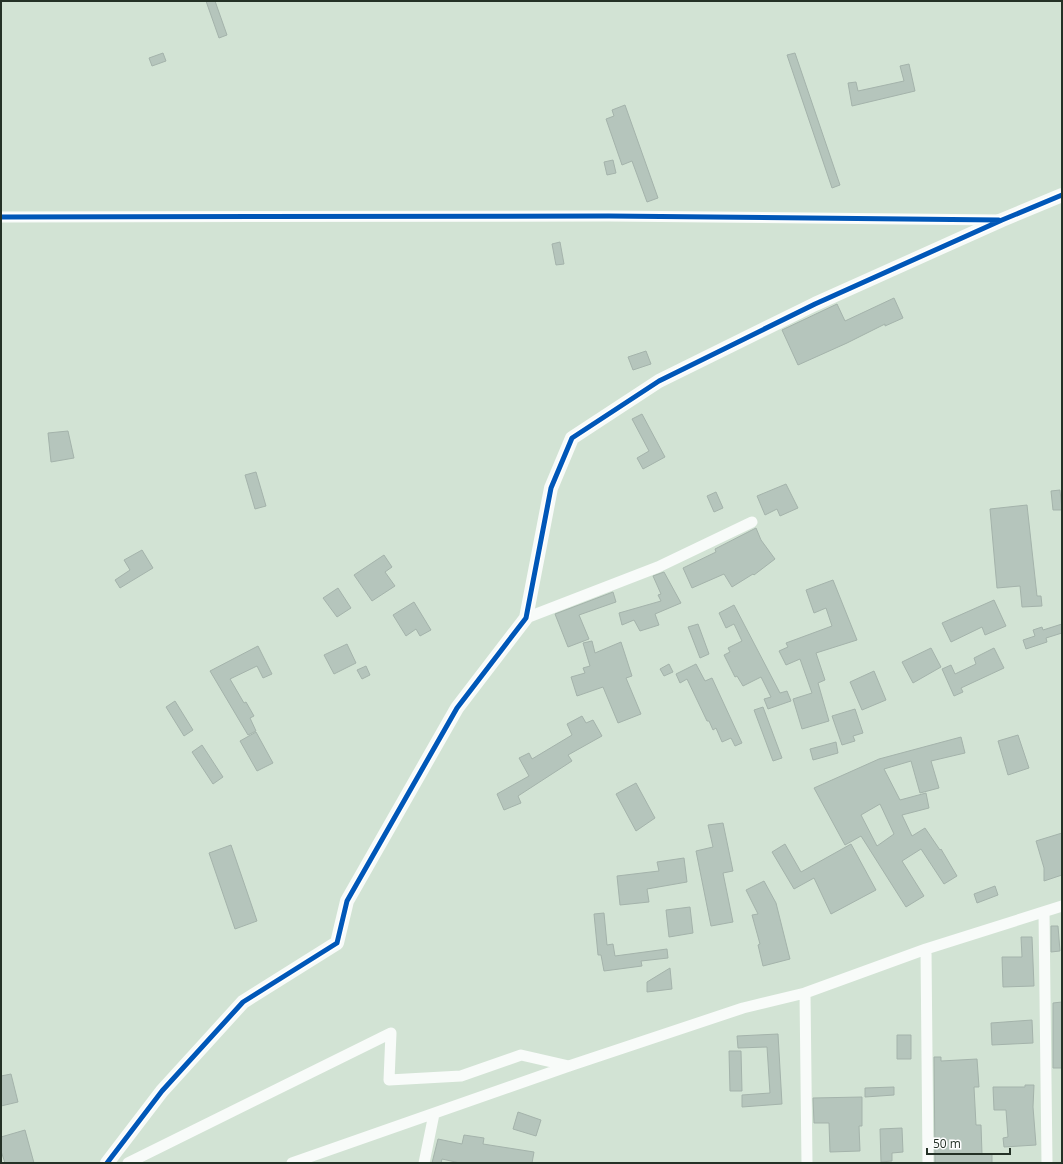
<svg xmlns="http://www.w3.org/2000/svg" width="1063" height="1164" font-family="'Open Sans',sans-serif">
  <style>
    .building { fill: #b5c5bc; stroke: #a4b3ab; fill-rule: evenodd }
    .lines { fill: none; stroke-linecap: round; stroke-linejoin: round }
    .minor { stroke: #f8fbf9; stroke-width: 11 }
    .tertiary { stroke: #f8fbf9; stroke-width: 14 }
    .cycleway-casing { stroke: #fff; stroke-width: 8 }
    .cycleway { stroke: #0057b8; stroke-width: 5 }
  </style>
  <rect width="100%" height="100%" fill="#d2e3d4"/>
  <path class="building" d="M206,1h9l12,34 -8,3z
    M163,53l3,8 -14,5 -3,-8z
    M795,53l45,132 -8,3 -45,-133z
    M909,64l6,27 -63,15 -4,-23 8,-1 2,9 46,-10 -4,-15z
    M625,105l33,93 -11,4 -15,-41 -10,4 -16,-46 8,-3 -2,-6z
    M613,160l3,13 -9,2 -3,-13z
    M560,242l4,22 -8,1 -4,-21z
    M894,298l9,20 -18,8v-2l-38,19 -49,22 -16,-35 55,-26 8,17z
    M646,351l5,13 -18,6 -5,-13z
    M642,414l23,43 -22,12 -6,-11 12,-7 -17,-32z
    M68,431l6,27 -23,4 -3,-29z
    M256,472l10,34 -11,3 -10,-34z
    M786,484l12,24 -18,8 -3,-7 -12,6 -8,-19z
    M1060,490l2,20h-9l-2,-19z
    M716,492l7,16 -9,4 -7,-16z
    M1027,505l10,91h4l1,10 -20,1 -2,-21 -23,2 -7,-79z
    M756,528l5,12 14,19 -21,16 -1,-1 -21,13 -8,-13 -32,14 -9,-20 33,-16 -1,-3z
    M142,550l11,18 -33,20 -5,-8 15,-10 -6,-10z
    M384,555l8,12 -7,5 10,14 -23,15 -18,-26z
    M664,572l17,31 -26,11 4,11 -19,6 -6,-11 -12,5 -3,-12 42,-12 -3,-6 3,-1 -8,-18z
    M833,580l24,60 -41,13 9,27 -7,3 11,38 -27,8 -9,-30 19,-6 -12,-34 -14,6 -7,-14 9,-4 -2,-4 46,-17 -6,-18 -12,5 -8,-23z
    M338,588l13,20 -14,9 -14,-19z
    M613,592l3,10 -37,13 10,24 -21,8 -13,-33z
    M994,600l12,26 -21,9 -3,-8 -31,15 -9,-19z
    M414,602l17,28 -11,6 -4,-7 -10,7 -13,-21z
    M734,605l46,88 7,-2 4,10 -23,8 -4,-10 7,-2 -10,-20 -18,9 -6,-10 -2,1 -11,-22 6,-3 -2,-4 14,-7 -8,-17 -8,4 -7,-15z
    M698,624l11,30 -9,4 -12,-31z
    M1062,624v9l-16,5 1,4 -21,7 -3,-9 12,-4 -2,-6 9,-3 1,3z
    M592,641l3,12 26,-11 11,34 -6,2 15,36 -23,9 -15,-36 -26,9 -6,-19 14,-4 -2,-5 7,-2 -7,-23z
    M347,644l9,19 -22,11 -10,-19z
    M258,646l14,28 -9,4 -6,-12 -27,13 14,24 2,-1 8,14 -4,2 6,13 -8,4 -38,-64z
    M931,648l10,19 -28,16 -11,-21z
    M994,648l10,20 -43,20 2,4 -9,4 -12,-27 9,-4 4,9 21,-10 -2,-6z
    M669,664l4,8 -9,4 -4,-7z
    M696,664l9,17 7,-3 30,65 -7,3 -4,-8 -9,4 -6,-14 -3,2 -4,-9h-2l-20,-42 -7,4 -4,-9z
    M366,666l4,9 -8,4 -5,-9z
    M874,671l12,29 -24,10 -12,-28z
    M175,701l18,29 -9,6 -18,-29z
    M763,707l19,51 -9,3 -19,-51z
    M855,709l8,24 -10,3 2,5 -13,4 -10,-29z
    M582,716l4,7 7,-3 9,16 -34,19 4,6 -54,35 3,7 -17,7 -7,-16 32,-18 -10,-18 10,-5 3,6 40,-24 -5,-11z
    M256,732l17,31 -16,8 -17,-30z
    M1018,735l11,33 -21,7 -10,-34z
    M961,737l4,16 -34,8 8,27 -19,5 -9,-32 -27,8 16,31 26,-7 3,15 -27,7 10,21 13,-8 15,22 1,-1 16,27 -13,8 -23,-35 -19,12 22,35 -18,11 -45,-71 -16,9 -31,-57 65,-29zM880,804l14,30 -17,12 -16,-31z
    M836,742l2,11 -25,7 -3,-11z
    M202,745l21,32 -10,7 -21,-32z
    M636,783l19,35 -19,13 -20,-37z
    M723,823l10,48 -10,2 10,49 -22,4 -15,-75 17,-4 -5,-22z
    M1062,833v42l-18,6v-13l-8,-27z
    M785,844l16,28 50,-28 25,46 -45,24 -17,-36 -20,11 -22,-37z
    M231,845l26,76 -22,8 -26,-76z
    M684,858l3,24 -40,7 2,13 -29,3 -3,-29 42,-5 -2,-9z
    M764,881l12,22 14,56 -27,7 -5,-21 2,-1 -8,-29 6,-1 -12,-24z
    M995,886l3,9 -21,8 -3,-9z
    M690,907l3,26 -24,4 -3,-27z
    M604,913l3,32 6,-1 2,12 52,-7 1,9 -27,3 1,5 -38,5 -3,-16h-3l-4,-41z
    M1051,926h7l2,25 -9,1z
    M1021,937h11l2,49 -31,1 -1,-30h20z
    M670,968l2,21 -25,3v-10z
    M1062,1002v66h-9v-65z
    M1032,1020l1,23 -41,2 -1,-22z
    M778,1034l4,70 -40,3v-12l28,-2 -3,-46 -29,1 -1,-12z
    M897,1035h14v24h-14z
    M729,1051h12l1,40h-12z
    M934,1057h7v4l36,-2 2,28h-5l2,38h5l1,29h10v9h-57z
    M11,1074l7,28 -17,4v-30z
    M1025,1085h9l-1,22 3,38 -32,2 -1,-9 5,-1 -2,-27h-12l-1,-23h32z
    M894,1087v8l-29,2v-9z
    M862,1097v29h-3l1,25 -30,1 -1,-29h-15l-1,-25z
    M518,1112l23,8 -5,16 -23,-7z
    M902,1128l1,24 -11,1v8l-11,1 -1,-33z
    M25,1130l9,33h-29l-4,-12v-14z
    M464,1135l20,3 -1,6 51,8 -2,11h-72l-18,-4 -1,4h-9l6,-24 24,5z"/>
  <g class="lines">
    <path class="minor" d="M1,217l608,-1 391,4
      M526,618l132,-51 94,-45
      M1044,912l3,251
      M926,949l2,214
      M805,993l2,170
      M128,1163l263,-130 -2,47 72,-4 60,-21 48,11
      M292,1163l277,-97 174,-58 62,-15 121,-44 136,-43
      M424,1163l10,-49"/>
    <path class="tertiary" d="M107,1163l55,-72 81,-89 94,-59 10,-42 110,-193 69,-90 25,-130 21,-50 87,-57 156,-77 187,-84 60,-25"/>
    <defs>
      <path id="cycleway" d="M1,217l608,-1 390,4
        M107,1163l55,-72 81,-89 94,-59 10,-42 110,-193 69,-90 25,-130 21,-50 87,-57 156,-77 187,-84 60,-25"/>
    </defs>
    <use href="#cycleway" class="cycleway-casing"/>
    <use href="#cycleway" class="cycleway"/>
  </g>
  <rect width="1063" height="1164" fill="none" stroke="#243126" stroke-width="4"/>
  <path d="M927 1148v6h83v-6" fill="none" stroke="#243126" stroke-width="2"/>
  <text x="933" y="1148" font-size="12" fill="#243126" stroke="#ffffff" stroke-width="3" paint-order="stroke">50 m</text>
</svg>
